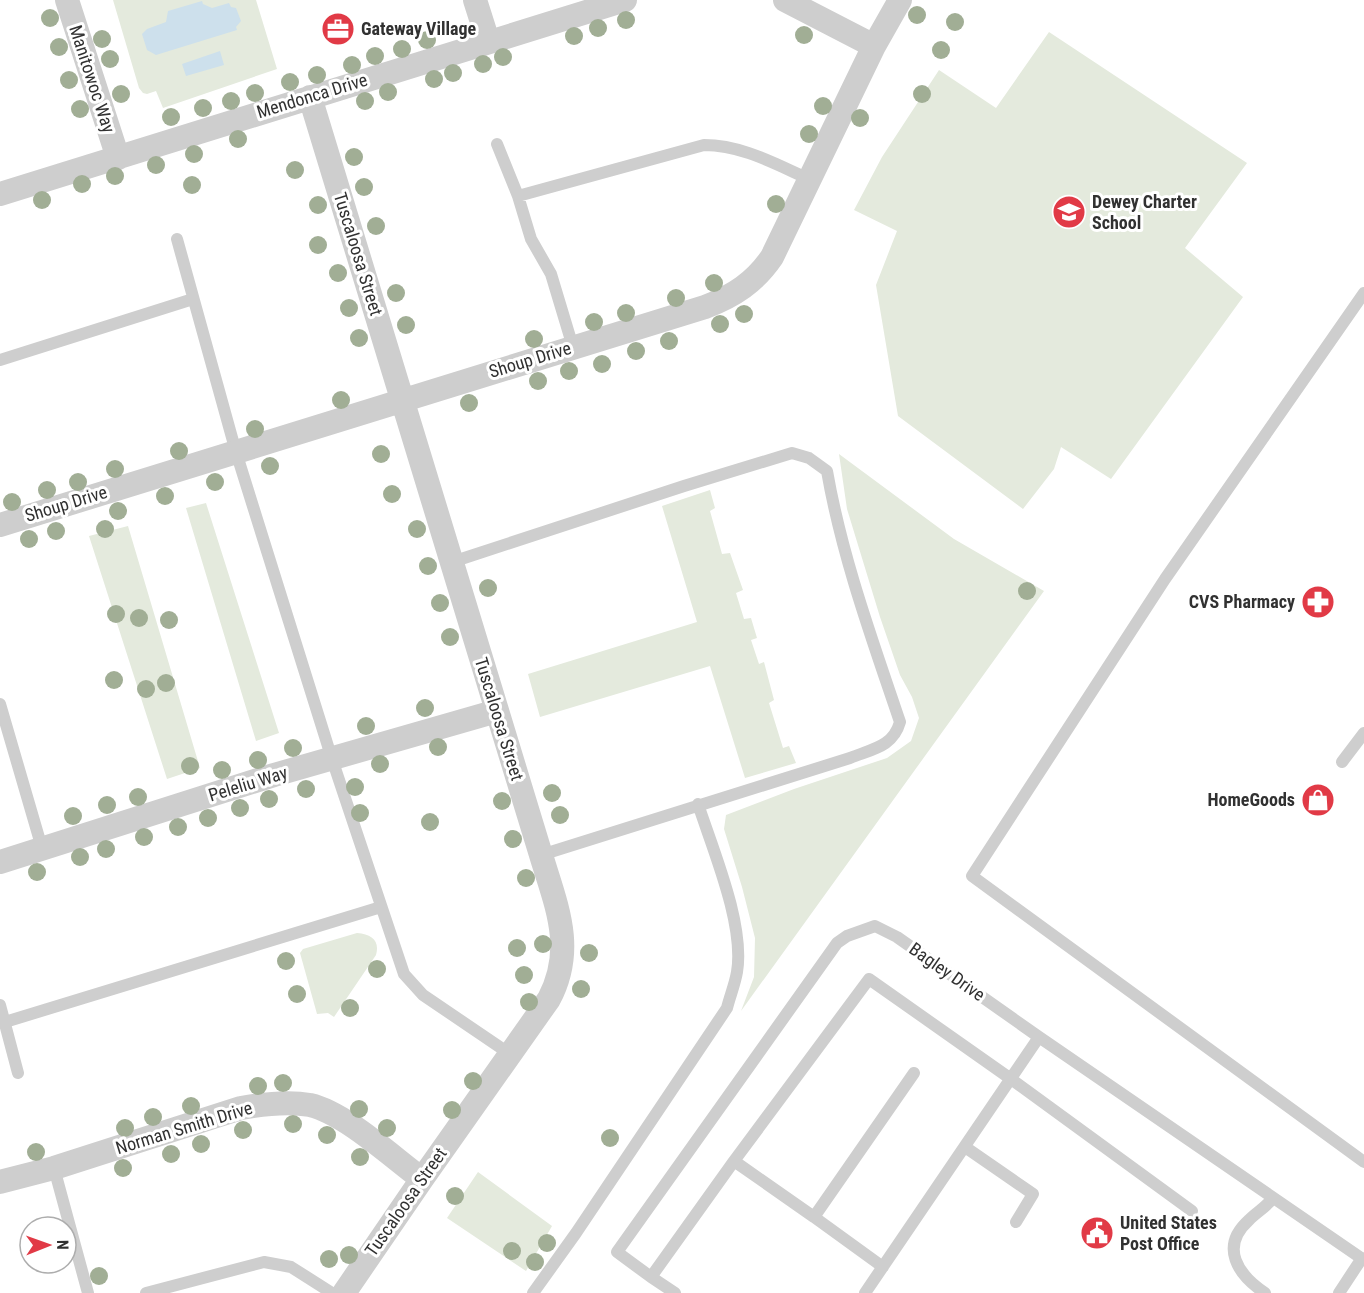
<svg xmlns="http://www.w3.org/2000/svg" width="1364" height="1293" font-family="'Roboto Condensed',sans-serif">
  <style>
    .green { fill: #e4eadd }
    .water { fill: #cde0ec }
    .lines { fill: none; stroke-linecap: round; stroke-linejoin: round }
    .lane { stroke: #cecece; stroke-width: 12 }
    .street { stroke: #cecece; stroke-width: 24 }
    .tree { fill: #a1ae95 }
    .labels { text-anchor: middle; stroke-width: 6; stroke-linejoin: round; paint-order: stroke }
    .poi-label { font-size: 18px; font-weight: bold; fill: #313131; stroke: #fff; text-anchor: start }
    .street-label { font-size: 18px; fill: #313131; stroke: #fff }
  </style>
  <rect width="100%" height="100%" fill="#fff"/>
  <path class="green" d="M113,0h143l21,69 -114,39 -7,-17 -9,3 -4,-1 -4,-5z
    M1049,32l198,131 -62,85 58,49 -132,182 -50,-32 -7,22 -31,40 -125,-93 -22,-131 21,-54 -43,-21 28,-53 57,-87 57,38z
    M839,454l115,85 90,52 -303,420 13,-34 1,-39 -13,-51 -18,-58 2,-14 68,-26 93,-31 24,-17 8,-23 -7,-21 -12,-22 -20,-58 -33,-108z
    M710,490l5,18 -5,3 12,43 8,-1 13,37 -7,3 8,26 7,-1 6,20 -6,2 8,24 5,-2 10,38 -5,3 14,45 6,-2 7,17 -51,15 -35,-112 -170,51 -12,-43 169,-52 -35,-116z
    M206,503l73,230 -23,8 -70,-233z
    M128,526l72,242 -33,11 -78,-243z
    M357,933c15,1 23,8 19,22l-42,62 -6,-4 -11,1 -17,-61 3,-4z
    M478,1172l74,54 -26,45 -79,-53z"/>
  <path class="water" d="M202,1l1,3 9,4 17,-5 2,4 5,1 5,13 -5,6 1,3 -81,25 -9,-5 -5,-16 5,-5 19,-7 2,-11z
    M220,51l4,14 -38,11 -4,-12z"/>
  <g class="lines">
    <path class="lane" d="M497,144l21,52 13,43 20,35 22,73
      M518,196l186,-51c38,0 71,19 105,34
      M177,239l59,213 96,307 72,215 19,21 87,59
      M1364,293l-199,286 -193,297 392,286
      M0,360l193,-61
      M452,562l232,-76 108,-33 17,5 18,13c15,86 45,168 73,251 -7,25 -28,27 -50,36l-309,97
      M0,704l42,144
      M1342,762l22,-29
      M0,1005l18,68
      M5,1022l376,-115
      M965,1147l68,47 -17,28
      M54,1168l34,125
      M814,1217l-80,-56 135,-182 142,100 181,132
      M883,1267l-69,-50 100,-144
      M651,1277l-34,-25 220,-309 10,-7 28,-10 22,11 142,100 325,223
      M146,1293l118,-31 27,5 41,26
      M533,1293l43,-60 151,-225c3,-12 8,-24 10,-36 8,-47 -24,-122 -39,-168
      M675,1293l-24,-16 83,-116
      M865,1293l174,-256
      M1265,1293c-27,-18 -46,-46 -16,-73 8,-8 16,-12 24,-22
      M1339,1293l23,-35"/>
    <path class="street" d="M67,0l51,158
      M475,0l13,41
      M785,0l89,46
      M310,97l231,758c15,50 35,93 8,144l-127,180 -78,114
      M0,194l625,-194
      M0,525l705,-218c29,-11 50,-25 67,-50l102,-211 26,-46
      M0,862l274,-87 223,-64
      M0,1182l54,-14 187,-60c22,-4 47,-7 69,-3 35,8 82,52 112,74"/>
  </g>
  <g class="tree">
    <circle cx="917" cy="15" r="9"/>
    <circle cx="50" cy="18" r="9"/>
    <circle cx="626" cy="20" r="9"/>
    <circle cx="955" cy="22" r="9"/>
    <circle cx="598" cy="28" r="9"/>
    <circle cx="804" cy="35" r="9"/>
    <circle cx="574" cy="36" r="9"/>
    <circle cx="102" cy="39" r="9"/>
    <circle cx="427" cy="40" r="9"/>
    <circle cx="59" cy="47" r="9"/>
    <circle cx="402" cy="49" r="9"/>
    <circle cx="941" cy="50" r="9"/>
    <circle cx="375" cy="56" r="9"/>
    <circle cx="503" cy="57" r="9"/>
    <circle cx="110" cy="59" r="9"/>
    <circle cx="483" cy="64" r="9"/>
    <circle cx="352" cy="65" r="9"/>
    <circle cx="453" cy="73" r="9"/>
    <circle cx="317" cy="75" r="9"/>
    <circle cx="434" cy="79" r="9"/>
    <circle cx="69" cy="80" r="9"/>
    <circle cx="290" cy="82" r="9"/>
    <circle cx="388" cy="92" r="9"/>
    <circle cx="255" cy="93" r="9"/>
    <circle cx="121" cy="94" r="9"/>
    <circle cx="922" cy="94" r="9"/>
    <circle cx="231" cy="101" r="9"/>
    <circle cx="365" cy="101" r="9"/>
    <circle cx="823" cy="106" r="9"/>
    <circle cx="203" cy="108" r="9"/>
    <circle cx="80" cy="109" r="9"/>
    <circle cx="171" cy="117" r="9"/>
    <circle cx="860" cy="118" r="9"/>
    <circle cx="809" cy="134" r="9"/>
    <circle cx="238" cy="139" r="9"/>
    <circle cx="194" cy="154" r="9"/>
    <circle cx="354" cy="157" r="9"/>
    <circle cx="156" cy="165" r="9"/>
    <circle cx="295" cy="170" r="9"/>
    <circle cx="115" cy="176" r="9"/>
    <circle cx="82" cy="184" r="9"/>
    <circle cx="192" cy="185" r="9"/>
    <circle cx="364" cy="187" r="9"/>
    <circle cx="42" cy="200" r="9"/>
    <circle cx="776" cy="204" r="9"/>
    <circle cx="318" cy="205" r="9"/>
    <circle cx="376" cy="226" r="9"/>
    <circle cx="318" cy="245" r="9"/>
    <circle cx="338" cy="273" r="9"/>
    <circle cx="714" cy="283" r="9"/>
    <circle cx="396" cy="293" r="9"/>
    <circle cx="676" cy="298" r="9"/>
    <circle cx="349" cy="308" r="9"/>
    <circle cx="626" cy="313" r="9"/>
    <circle cx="744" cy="314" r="9"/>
    <circle cx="594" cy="322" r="9"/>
    <circle cx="720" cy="324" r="9"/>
    <circle cx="406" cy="325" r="9"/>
    <circle cx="359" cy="338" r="9"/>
    <circle cx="534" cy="339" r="9"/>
    <circle cx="669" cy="341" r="9"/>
    <circle cx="636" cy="351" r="9"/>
    <circle cx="602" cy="364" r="9"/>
    <circle cx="569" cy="371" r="9"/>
    <circle cx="538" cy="381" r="9"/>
    <circle cx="341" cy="400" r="9"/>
    <circle cx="469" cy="403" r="9"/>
    <circle cx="255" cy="429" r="9"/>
    <circle cx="179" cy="451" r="9"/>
    <circle cx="381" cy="454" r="9"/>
    <circle cx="270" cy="466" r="9"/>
    <circle cx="115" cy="469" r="9"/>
    <circle cx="78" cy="482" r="9"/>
    <circle cx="215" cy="482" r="9"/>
    <circle cx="47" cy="490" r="9"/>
    <circle cx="392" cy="494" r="9"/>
    <circle cx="165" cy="496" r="9"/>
    <circle cx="12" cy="502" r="9"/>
    <circle cx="118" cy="511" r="9"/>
    <circle cx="105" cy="529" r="9"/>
    <circle cx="417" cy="529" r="9"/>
    <circle cx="56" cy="531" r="9"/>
    <circle cx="29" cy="539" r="9"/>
    <circle cx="428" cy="566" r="9"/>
    <circle cx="488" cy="588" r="9"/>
    <circle cx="1027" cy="591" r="9"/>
    <circle cx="440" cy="603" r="9"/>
    <circle cx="116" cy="614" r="9"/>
    <circle cx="139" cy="618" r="9"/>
    <circle cx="169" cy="620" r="9"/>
    <circle cx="450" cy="637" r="9"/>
    <circle cx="114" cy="680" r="9"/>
    <circle cx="166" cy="683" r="9"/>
    <circle cx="146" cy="689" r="9"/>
    <circle cx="425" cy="708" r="9"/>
    <circle cx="366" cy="726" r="9"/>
    <circle cx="438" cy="747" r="9"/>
    <circle cx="293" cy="748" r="9"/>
    <circle cx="258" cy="760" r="9"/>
    <circle cx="380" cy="764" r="9"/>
    <circle cx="190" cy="766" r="9"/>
    <circle cx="222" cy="770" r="9"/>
    <circle cx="355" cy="787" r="9"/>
    <circle cx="306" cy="789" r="9"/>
    <circle cx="552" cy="793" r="9"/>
    <circle cx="138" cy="797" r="9"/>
    <circle cx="269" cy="799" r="9"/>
    <circle cx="502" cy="801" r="9"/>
    <circle cx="107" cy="805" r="9"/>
    <circle cx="240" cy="808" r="9"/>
    <circle cx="360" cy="813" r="9"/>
    <circle cx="560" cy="815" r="9"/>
    <circle cx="73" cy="816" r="9"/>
    <circle cx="208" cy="818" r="9"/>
    <circle cx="430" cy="822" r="9"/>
    <circle cx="178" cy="827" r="9"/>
    <circle cx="144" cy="837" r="9"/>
    <circle cx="513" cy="839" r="9"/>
    <circle cx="106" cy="849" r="9"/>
    <circle cx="80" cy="857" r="9"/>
    <circle cx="37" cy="872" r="9"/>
    <circle cx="526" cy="878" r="9"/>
    <circle cx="543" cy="944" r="9"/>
    <circle cx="517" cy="948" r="9"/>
    <circle cx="589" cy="953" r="9"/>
    <circle cx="286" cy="961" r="9"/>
    <circle cx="377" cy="969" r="9"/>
    <circle cx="524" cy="975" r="9"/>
    <circle cx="581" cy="989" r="9"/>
    <circle cx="297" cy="994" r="9"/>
    <circle cx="529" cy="1002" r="9"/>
    <circle cx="350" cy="1008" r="9"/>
    <circle cx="473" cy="1081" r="9"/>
    <circle cx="283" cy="1083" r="9"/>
    <circle cx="258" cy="1086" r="9"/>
    <circle cx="191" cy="1106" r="9"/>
    <circle cx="359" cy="1109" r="9"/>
    <circle cx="452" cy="1110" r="9"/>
    <circle cx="153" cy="1117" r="9"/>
    <circle cx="293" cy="1124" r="9"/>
    <circle cx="125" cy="1128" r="9"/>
    <circle cx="387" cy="1128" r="9"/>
    <circle cx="243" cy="1130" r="9"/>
    <circle cx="327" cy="1135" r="9"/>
    <circle cx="610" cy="1138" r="9"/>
    <circle cx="201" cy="1144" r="9"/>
    <circle cx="36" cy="1152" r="9"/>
    <circle cx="171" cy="1154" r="9"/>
    <circle cx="360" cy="1157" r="9"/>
    <circle cx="123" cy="1168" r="9"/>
    <circle cx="455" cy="1196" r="9"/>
    <circle cx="547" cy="1243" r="9"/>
    <circle cx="512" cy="1251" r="9"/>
    <circle cx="349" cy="1255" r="9"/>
    <circle cx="329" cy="1259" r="9"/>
    <circle cx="535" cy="1262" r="9"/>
    <circle cx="99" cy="1276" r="9"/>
  </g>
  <defs>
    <symbol id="office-disc" viewBox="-11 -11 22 22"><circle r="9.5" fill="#e13a46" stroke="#fff"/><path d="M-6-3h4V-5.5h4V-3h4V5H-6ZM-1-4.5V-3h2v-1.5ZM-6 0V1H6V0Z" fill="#fff"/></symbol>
    <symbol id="school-disc" viewBox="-11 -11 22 22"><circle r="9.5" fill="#e13a46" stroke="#fff"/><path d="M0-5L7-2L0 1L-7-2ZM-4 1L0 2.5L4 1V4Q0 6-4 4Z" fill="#fff"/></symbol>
    <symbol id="pharmacy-disc" viewBox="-11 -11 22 22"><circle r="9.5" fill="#e13a46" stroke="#fff"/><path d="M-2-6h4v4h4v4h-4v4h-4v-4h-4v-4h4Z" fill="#fff"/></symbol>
    <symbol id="shop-disc" viewBox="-11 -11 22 22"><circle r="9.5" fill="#e13a46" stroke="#fff"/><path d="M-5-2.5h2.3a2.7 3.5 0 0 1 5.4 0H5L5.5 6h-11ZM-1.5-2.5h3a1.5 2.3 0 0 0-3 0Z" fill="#fff"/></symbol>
    <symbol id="civic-disc" viewBox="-11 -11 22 22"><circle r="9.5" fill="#e13a46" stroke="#fff"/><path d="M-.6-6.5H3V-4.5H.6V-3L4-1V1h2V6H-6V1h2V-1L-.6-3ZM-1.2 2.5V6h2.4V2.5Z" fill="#fff"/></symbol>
  </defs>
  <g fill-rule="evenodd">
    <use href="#office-disc" x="319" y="10" width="38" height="38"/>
    <use href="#school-disc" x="1050" y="193" width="38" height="38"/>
    <use href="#pharmacy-disc" x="1299" y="583" width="38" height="38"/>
    <use href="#shop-disc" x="1299" y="781" width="38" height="38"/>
    <use href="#civic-disc" x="1078" y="1214" width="38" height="38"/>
  </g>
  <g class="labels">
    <g class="poi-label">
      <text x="361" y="35">Gateway Village</text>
      <text x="1092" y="208">Dewey Charter<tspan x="1092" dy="21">School</tspan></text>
      <text x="1295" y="608" text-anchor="end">CVS Pharmacy</text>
      <text x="1295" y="806" text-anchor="end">HomeGoods</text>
      <text x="1120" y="1229">United States<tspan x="1120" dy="21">Post Office</tspan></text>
    </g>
    <g class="street-label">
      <text transform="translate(92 79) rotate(72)" y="6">Manitowoc Way</text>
      <text transform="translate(312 96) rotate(-17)" y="6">Mendonca Drive</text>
      <text transform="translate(358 254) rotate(73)" y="6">Tuscaloosa Street</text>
      <text transform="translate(530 360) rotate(-17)" y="6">Shoup Drive</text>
      <text transform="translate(66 504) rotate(-17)" y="6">Shoup Drive</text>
      <text transform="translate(499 719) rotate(73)" y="6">Tuscaloosa Street</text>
      <text transform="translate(248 784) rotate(-17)" y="6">Peleliu Way</text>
      <text transform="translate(947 972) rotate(35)" y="6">Bagley Drive</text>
      <text transform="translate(184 1128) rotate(-17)" y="6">Norman Smith Drive</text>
      <text transform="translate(406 1202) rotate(-55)" y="6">Tuscaloosa Street</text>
    </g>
  </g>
  <g transform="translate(48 1245) rotate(89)"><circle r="28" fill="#ffffff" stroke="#adadad" stroke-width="1.5"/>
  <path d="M0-4.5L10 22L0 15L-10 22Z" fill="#e13a46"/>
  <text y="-9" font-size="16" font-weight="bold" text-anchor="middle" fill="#313131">N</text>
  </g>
</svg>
